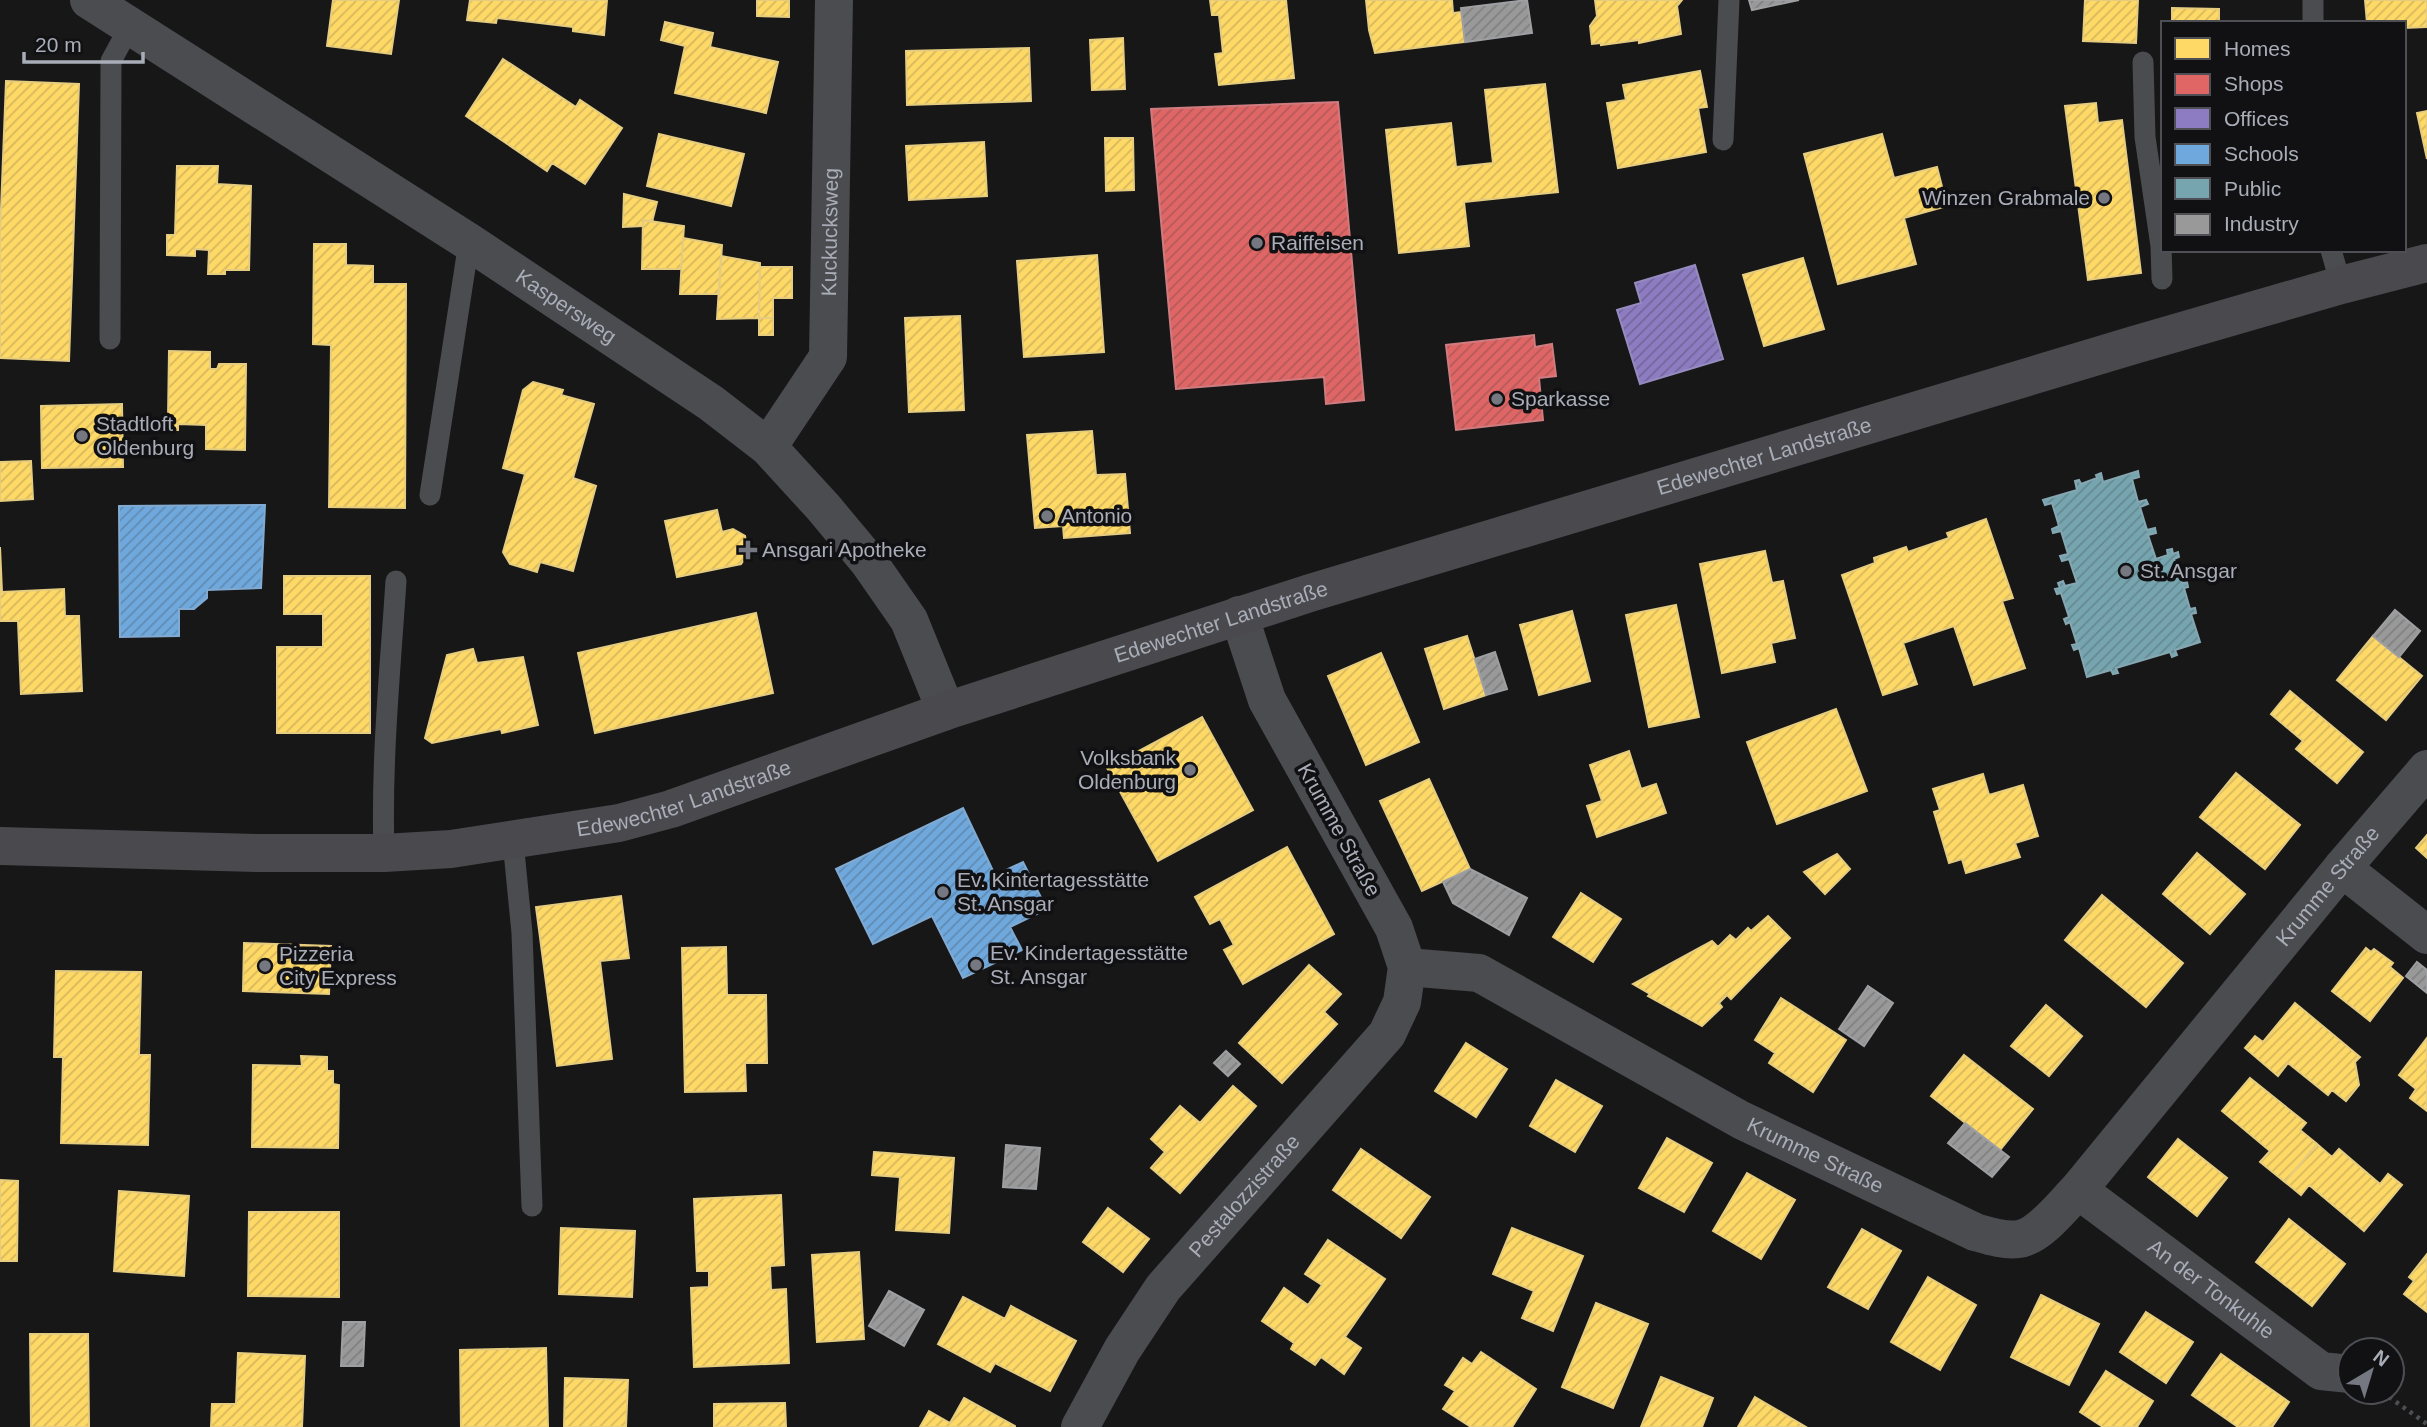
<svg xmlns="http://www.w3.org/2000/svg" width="2427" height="1427" font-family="Arial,sans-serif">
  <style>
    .homes { fill: url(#homes-hatch); stroke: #e5cc7f; stroke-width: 2 }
    .shops { fill: url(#shops-hatch); stroke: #cf7b7f; stroke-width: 2 }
    .offices { fill: url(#offices-hatch); stroke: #968bc0; stroke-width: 2 }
    .schools { fill: url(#schools-hatch); stroke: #80aad1; stroke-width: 2 }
    .public { fill: url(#public-hatch); stroke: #85a7b2; stroke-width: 2 }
    .industry { fill: url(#industry-hatch); stroke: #9e9fa2; stroke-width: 2 }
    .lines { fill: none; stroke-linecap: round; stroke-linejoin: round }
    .path { stroke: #4d4e52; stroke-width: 4.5; stroke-dasharray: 3.5 5; stroke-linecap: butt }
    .lane { stroke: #4b4c50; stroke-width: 21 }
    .street { stroke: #4b4c50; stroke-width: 38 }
    .secondary { stroke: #4a4a4e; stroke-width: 38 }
    .poi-dot { fill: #757880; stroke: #111113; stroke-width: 2.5 }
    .labels { text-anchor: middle; stroke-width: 7; stroke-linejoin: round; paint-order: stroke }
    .poi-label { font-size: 21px; fill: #a8adb8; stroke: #111113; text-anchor: start }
    .street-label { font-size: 21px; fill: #a8adb8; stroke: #111113 }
  </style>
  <defs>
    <pattern id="homes-hatch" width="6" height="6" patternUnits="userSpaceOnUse" patternTransform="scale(1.75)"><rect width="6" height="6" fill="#ffd966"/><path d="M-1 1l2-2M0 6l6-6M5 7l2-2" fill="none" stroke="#d6b85d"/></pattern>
    <pattern id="shops-hatch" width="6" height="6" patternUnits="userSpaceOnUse" patternTransform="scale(1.75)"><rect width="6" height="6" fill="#e06666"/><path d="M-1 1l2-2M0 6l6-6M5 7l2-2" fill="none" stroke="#b45a5a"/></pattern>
    <pattern id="offices-hatch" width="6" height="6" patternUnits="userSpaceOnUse" patternTransform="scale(1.75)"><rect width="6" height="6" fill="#8e7cc3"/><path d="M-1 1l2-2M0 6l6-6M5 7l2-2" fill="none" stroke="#726699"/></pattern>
    <pattern id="schools-hatch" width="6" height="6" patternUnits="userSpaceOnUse" patternTransform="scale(1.75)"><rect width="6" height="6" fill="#6fa8dc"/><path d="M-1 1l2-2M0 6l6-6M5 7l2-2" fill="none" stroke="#608bb3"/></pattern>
    <pattern id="public-hatch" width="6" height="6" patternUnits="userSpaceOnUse" patternTransform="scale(1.75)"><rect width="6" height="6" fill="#76a5af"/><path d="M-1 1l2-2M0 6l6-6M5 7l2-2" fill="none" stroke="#658991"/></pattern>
    <pattern id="industry-hatch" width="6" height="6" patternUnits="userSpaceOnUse" patternTransform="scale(1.75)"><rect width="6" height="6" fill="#999"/><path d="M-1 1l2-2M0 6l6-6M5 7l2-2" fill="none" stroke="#7f8080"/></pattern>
  </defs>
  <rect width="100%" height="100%" fill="#171717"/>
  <path class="homes" d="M333,0h66l-8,54 -64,-8z
    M470,0h137l-3,35 -31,-4v-4l-76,-9 -1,5 -29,-3z
    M757,0h32v17l-32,-1z
    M1210,0h76l8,78 -75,7 -4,-31 8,-1 -4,-38h-7z
    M1366,0h86l1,13 8,-1 4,30 -90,11 -6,-23z
    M1595,0h87l-5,6 4,28 -42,9v-3l-38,5v-2l-9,1 -2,-18 7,-10z
    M2085,0h53l-2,43 -53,-2z
    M2365,0h62v27l-23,1v-5h-37z
    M2172,8l47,1v14h-47z
    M665,22l48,11 -3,14 68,15 -12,51 -91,-20 10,-47 -24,-6z
    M1123,38l2,51 -33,1 -2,-50z
    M1029,48l2,53 -124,4 -1,-54z
    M503,59l73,48 4,-7 42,28 -37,56 -33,-21 -5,8 -81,-55z
    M1700,71l7,36 -9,1 8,44 -88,16 -11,-65 19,-3 -3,-15z
    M6,81l73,3 -10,277 -69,-3v-123z
    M1545,84l13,108 -94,10 5,44 -70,7 -13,-123 65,-7 5,44 37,-4 -8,-73z
    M2096,103l2,20 24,-3 19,153 -53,7 -23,-174z
    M2427,111v48l-10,-46z
    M659,134l85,20 -13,52 -84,-20z
    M1882,134l12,44 43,-11 10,39 -43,12 12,46 -78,20 -34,-130z
    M1105,138h28l1,52 -28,1z
    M984,142l3,54 -78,4 -3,-54z
    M177,166h41l-1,18 34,2 -2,84h-24v4h-17l1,-24 -14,-1v7l-28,-1v-20h8z
    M624,194l33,8 -5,20 -9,-2v6l-20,1z
    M643,220l41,6 -3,43h-39z
    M683,238l39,7 -3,49h-39z
    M314,244h32v21l27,1v18h33l-1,224 -76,-1 2,-162 -18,-1z
    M1097,255l7,97 -80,5 -7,-96z
    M721,256l39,7 -1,55 -42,1z
    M1803,258l21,71 -60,17 -21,-71z
    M760,267h32v31h-19v20h-14z
    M960,316l4,94 -55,2 -4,-94z
    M759,318h14v17h-14z
    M169,351l41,1v17h7l2,-5h27l-1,86 -39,-1v-24l-28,-1v6h-15l1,-12h4z
    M533,382l30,8 -2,5 33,9 -21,74 23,8 -23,85 -33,-9 -3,10 -27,-8 -7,-12 22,-78 -22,-6 20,-78z
    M122,404l1,63 -81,1 -1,-62z
    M1092,431l4,44 29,-1 5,59 -66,5 -1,-12 -28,2 -8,-93z
    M31,461l2,38 -33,2v-39z
    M717,510l5,22 11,-3 12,7 3,17 -7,11 -64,13 -12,-56z
    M1986,519l27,79 -11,3 23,67 -51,17 -20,-59 -51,17 14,41 -34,11 -41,-120 33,-12 -1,-5 32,-11 2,5 41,-14 -2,-5z
    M0,547l2,45 62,-3 1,27h14l3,75 -61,3 -3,-73h-18z
    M1765,551l7,32 11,-2 12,57 -24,5 4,19 -53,11 -22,-109z
    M284,576h86v157h-93v-86h46v-33h-39z
    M1676,605l23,112 -50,10 -23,-112z
    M1572,611l18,70 -51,14 -19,-70z
    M756,613l17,80 -178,40 -17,-80z
    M1467,636l19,59 -42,14 -19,-60z
    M2373,636l49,40 -36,44 -49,-40z
    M473,649l4,14 46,-6 15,68 -36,8 -1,-4 -69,14 -7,-5 22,-83z
    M1381,653l38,89 -53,23 -38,-89z
    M2290,691l73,61 -26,31 -41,-34 7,-8 -32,-27z
    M1836,709l31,82 -90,33 -30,-82z
    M1202,717l51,93 -95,51 -51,-93z
    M1629,751l12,38 15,-5 10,29 -69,24 -10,-31 15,-5 -12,-36z
    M2236,773l64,52 -35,44 -65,-52z
    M1983,774l6,21 34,-10 15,51 -23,7 5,14 -54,16 -4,-14 -13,4 -15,-51 6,-2 -7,-21z
    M1429,779l41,90 -48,22 -42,-90z
    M2427,835v23l-11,-10z
    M1287,847l47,87 -91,50 -19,-34 10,-5 -14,-26 -10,5 -15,-27z
    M2197,853l48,41 -35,40 -47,-40z
    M1837,854l13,15 -25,25 -21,-22z
    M1581,893l40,26 -28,43 -40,-25z
    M2102,895l81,68 -37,44 -81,-67z
    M621,896l8,62 -29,3 12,98 -55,7 -21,-159z
    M1768,916l22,22 -59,61 -4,-4 -8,8 3,4 -20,19 -54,-30 2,-2 -17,-10 79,-43 6,6 12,-12 6,5 12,-12 3,3z
    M244,943l87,3 -2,48 -86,-3z
    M726,947l1,48h39l1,68h-22l1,28 -61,1 -3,-144z
    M2366,948l5,4 3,-3 19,14 -3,4 13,11 -33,43 -38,-30z
    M1309,965l32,29 -17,18 13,12 -55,59 -43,-40z
    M56,971l85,1 -2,83h11l-2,90 -87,-2 2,-86h-9z
    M1781,998l65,42 -33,52 -44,-29 6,-10 -20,-13z
    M2295,1003l65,54 -5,5 4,23 -13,16 -14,-11 -4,5 -40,-32 -10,13 -33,-28 10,-12 8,6z
    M2046,1005l36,31 -33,40 -38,-30z
    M2427,1038v73l-17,-13 6,-9 -17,-14z
    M1466,1043l41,26 -31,48 -41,-26z
    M1964,1055l69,54 -33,41 -69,-54z
    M301,1056l26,1v14h6v13l6,1 -1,63 -86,-1 1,-82 49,1z
    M2250,1078l56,45 -6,7 17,14 -32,38 -25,-20 10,-11 -48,-40z
    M1556,1080l46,26 -27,46 -45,-26z
    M1233,1086l23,20 -76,87 -29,-25 14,-16 -14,-13 29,-33 20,17z
    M1667,1138l45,25 -28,49 -45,-24z
    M2178,1139l49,39 -30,38 -49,-39z
    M2317,1144l15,13 7,-8 41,35 8,-10 14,11 -38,46 -55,-46 -8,10 -16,-13z
    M1361,1149l69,48 -29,41 -68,-48z
    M874,1152l80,6 -5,75 -53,-3 4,-53 -28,-2z
    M1747,1173l48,27 -34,59 -48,-28z
    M0,1180l18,1 -1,80h-17z
    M119,1191l70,5 -5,80 -70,-5z
    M781,1195l3,70 -14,1 1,24 15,-1 3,74 -95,4 -3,-79 18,-1v-16h-12l-3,-72z
    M1108,1208l41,31 -26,33 -40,-30z
    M249,1212h90v85l-91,-1z
    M2289,1219l56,45 -33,42 -56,-44z
    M561,1228l74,3 -3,66 -73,-3z
    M1512,1228l71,28 -30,75 -31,-13 12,-27 -41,-17z
    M1862,1229l39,22 -33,58 -40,-22z
    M1328,1240l57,39 -40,58 16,11 -17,26 -23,-17 -6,8 -24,-16 3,-6 -32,-22 22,-33 24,17 14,-20 -17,-11z
    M859,1252l5,87 -47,3 -5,-87z
    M2427,1254v58l-23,-18 10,-13 -5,-4z
    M1928,1277l48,28 -36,65 -49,-28z
    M2041,1295l58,29 -30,61 -58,-28z
    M963,1297l42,22 6,-13 65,35 -26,50 -55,-28 -5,9 -52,-28z
    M1596,1303l52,21 -35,84 -51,-21z
    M2146,1312l47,30 -27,41 -46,-31z
    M30,1334h58l1,93h-58z
    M546,1348l2,79h-87l-1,-77z
    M1481,1352l55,37 -24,38h-41l-28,-18 12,-18 -10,-6 18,-27 9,6z
    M238,1353l67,3 -3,71h-91l1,-23h24z
    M2221,1354l68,48 -17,25h-34l-46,-32z
    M2106,1371l47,30 -16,26h-34l-23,-15z
    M1661,1377l52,21 -11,29h-61z
    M565,1378l63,2 -2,47h-62z
    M1755,1397l51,30h-68z
    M964,1398l51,28v1h-95l9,-16 21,12z
    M785,1403l1,24h-72v-23z"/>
  <path class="shops" d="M1338,102l26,298 -38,4 -2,-27 -148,12 -25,-280z
    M1534,335l1,12 17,-3 4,32 -17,2 4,42 -87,10 -10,-85z"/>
  <path class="offices" d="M1695,265l28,94 -83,25 -23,-74 24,-7 -6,-20z"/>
  <path class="schools" d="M265,505l-4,83 -54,2v8l-13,11h-15v27l-59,1 -1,-131z
    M963,808l32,67 28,-13 24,47 -37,18 12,23 -59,28 -31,-62 -59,28 -37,-75z"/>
  <path class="public" d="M2138,471l1,6 -7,2 6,23 8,-2 2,4 -8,3 7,23 8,-2 1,5 -8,2 8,24 12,-4 -1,-5 5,-1 1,5 5,-2 1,5 -5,2 8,24 5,-1 1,5 -4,1 6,21 5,-1 1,5 -5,1 9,28 -25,8 2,5 -5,2 -2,-5 -54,16 2,5 -5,1 -2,-4 -24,7 -8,-29 -5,2 -2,-5 5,-1 -7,-22 -4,2 -2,-5 5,-2 -8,-24 -4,1 -2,-5 5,-1 -2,-5 5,-2 2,5 12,-3 -8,-24 -7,2 -2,-5 8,-2 -7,-23 -8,2 -1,-4 7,-3 -7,-23 -7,2 -2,-5 34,-10 -2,-9 4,-1 2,4 16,-6 -1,-3 5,-2 2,9z"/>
  <path class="industry" d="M1527,0l5,33 -67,9 -4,-34z
    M1749,0h50l-47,10z
    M2395,610l25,21 -21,26 -26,-21z
    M1495,652l12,37 -21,6 -11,-36z
    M1470,869l57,29 -18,37 -56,-32 -10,-21z
    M2417,962l10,8v23l-21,-17z
    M1868,986l25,17 -29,43 -25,-17z
    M1226,1051l14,13 -12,12 -14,-13z
    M1965,1123l44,34 -17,20 -44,-34z
    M1006,1145l34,3 -4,41 -33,-2z
    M889,1291l35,19 -20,36 -35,-20z
    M343,1322h22l-2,44h-22z"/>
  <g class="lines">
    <path class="path" d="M2382,1392l45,32"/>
    <path class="lane" d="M2313,0v23
      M2143,62l2,75 16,109 1,33
      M1723,140l6,-140
      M2331,250l10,35
      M110,339l1,-278 19,-35
      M430,495l39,-253
      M513,841l9,92 10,273
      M384,853c-3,-91 6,-181 12,-272"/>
    <g class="street">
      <path id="s1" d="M89,0l380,242 242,161 57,44 55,60 45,54 41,59 37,91"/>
      <path id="s2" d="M768,447l60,-90 6,-357"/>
      <path d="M2342,868l85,67"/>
      <path id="s3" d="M1407,967l72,6 262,147 234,112c14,4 29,9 44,7 21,-3 45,-35 59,-49l264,-322 85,-99"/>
      <path id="s4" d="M2078,1190l243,181 29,3"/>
      <path id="s5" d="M1080,1427l42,-77 41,-62 224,-254 15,-32 5,-35 -13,-39 -127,-228 -28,-85"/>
    </g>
    <path class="secondary" id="s6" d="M0,846l257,7h127l67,-4 168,-26 52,-14 275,-98 364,-118 824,-248 207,-60 86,-22"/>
  </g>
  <g class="poi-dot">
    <circle cx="2104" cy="198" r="7"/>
    <circle cx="1257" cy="243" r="7"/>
    <circle cx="1497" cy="399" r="7"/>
    <circle cx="82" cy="436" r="7"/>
    <circle cx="1047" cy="516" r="7"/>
    <path d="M744.5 539.5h7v7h7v7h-7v7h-7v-7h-7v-7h7z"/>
    <circle cx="2126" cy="571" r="7"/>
    <circle cx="1190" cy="770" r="7"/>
    <circle cx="943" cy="892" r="7"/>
    <circle cx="976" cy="965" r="7"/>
    <circle cx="265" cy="966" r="7"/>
  </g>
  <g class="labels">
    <g class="poi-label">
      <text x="2090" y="205" text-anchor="end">Winzen Grabmale</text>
      <text x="1271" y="250">Raiffeisen</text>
      <text x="1511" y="406">Sparkasse</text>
      <text x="96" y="431">Stadtloft<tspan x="96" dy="24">Oldenburg</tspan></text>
      <text x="1061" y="523">Antonio</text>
      <text x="762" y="557">Ansgari Apotheke</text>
      <text x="2140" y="578">St. Ansgar</text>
      <text x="1176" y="765" text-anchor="end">Volksbank<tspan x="1176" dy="24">Oldenburg</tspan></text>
      <text x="957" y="887">Ev. Kintertagesstätte<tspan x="957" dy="24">St. Ansgar</tspan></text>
      <text x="990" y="960">Ev. Kindertagesstätte<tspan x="990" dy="24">St. Ansgar</tspan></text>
      <text x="279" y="961">Pizzeria<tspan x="279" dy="24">City Express</tspan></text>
    </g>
    <g class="street-label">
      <text dy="7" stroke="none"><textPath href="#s2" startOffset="233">Kuckucksweg</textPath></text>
      <text dy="7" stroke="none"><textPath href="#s1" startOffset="567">Kaspersweg</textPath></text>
      <text dy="7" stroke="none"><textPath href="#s6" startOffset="1824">Edewechter Landstraße</textPath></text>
      <text dy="7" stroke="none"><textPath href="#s6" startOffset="1256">Edewechter Landstraße</textPath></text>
      <text dy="7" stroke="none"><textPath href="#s6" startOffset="690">Edewechter Landstraße</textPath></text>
      <text transform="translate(1339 830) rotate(61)" y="7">Krumme Straße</text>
      <text dy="7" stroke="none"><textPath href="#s3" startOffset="1148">Krumme Straße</textPath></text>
      <text dy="7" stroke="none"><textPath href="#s3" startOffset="455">Krumme Straße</textPath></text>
      <text dy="7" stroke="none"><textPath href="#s5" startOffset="285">Pestalozzistraße</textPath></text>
      <text dy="7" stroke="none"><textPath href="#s4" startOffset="166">An der Tonkuhle</textPath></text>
    </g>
  </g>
  <rect x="2161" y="21" width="245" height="231" fill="#111113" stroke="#4d4f55" stroke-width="2"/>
  <rect x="2175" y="38" width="35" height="21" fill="#ffd966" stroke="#4d4f55" stroke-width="2"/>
  <text x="2224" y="56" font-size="21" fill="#a8adb8">Homes</text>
  <rect x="2175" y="74" width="35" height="21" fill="#e06666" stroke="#4d4f55" stroke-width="2"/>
  <text x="2224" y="91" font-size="21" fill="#a8adb8">Shops</text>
  <rect x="2175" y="108" width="35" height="21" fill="#8e7cc3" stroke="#4d4f55" stroke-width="2"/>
  <text x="2224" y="126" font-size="21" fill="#a8adb8">Offices</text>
  <rect x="2175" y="144" width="35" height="21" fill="#6fa8dc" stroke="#4d4f55" stroke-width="2"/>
  <text x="2224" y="161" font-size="21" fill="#a8adb8">Schools</text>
  <rect x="2175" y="178" width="35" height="21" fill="#76a5af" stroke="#4d4f55" stroke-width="2"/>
  <text x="2224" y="196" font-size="21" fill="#a8adb8">Public</text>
  <rect x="2175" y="214" width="35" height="21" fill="#999999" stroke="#4d4f55" stroke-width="2"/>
  <text x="2224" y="231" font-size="21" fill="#a8adb8">Industry</text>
  <g transform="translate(2371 1371) rotate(38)"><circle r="33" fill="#111113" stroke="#4d4f55" stroke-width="2"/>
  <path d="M0-5L12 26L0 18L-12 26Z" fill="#757880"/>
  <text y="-10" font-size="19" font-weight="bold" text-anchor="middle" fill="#a8adb8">N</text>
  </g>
  <path d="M24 52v10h119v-10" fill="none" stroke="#a8adb8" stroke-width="3.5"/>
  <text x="35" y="52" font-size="21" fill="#a8adb8" stroke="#111113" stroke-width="5" paint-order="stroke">20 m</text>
</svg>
